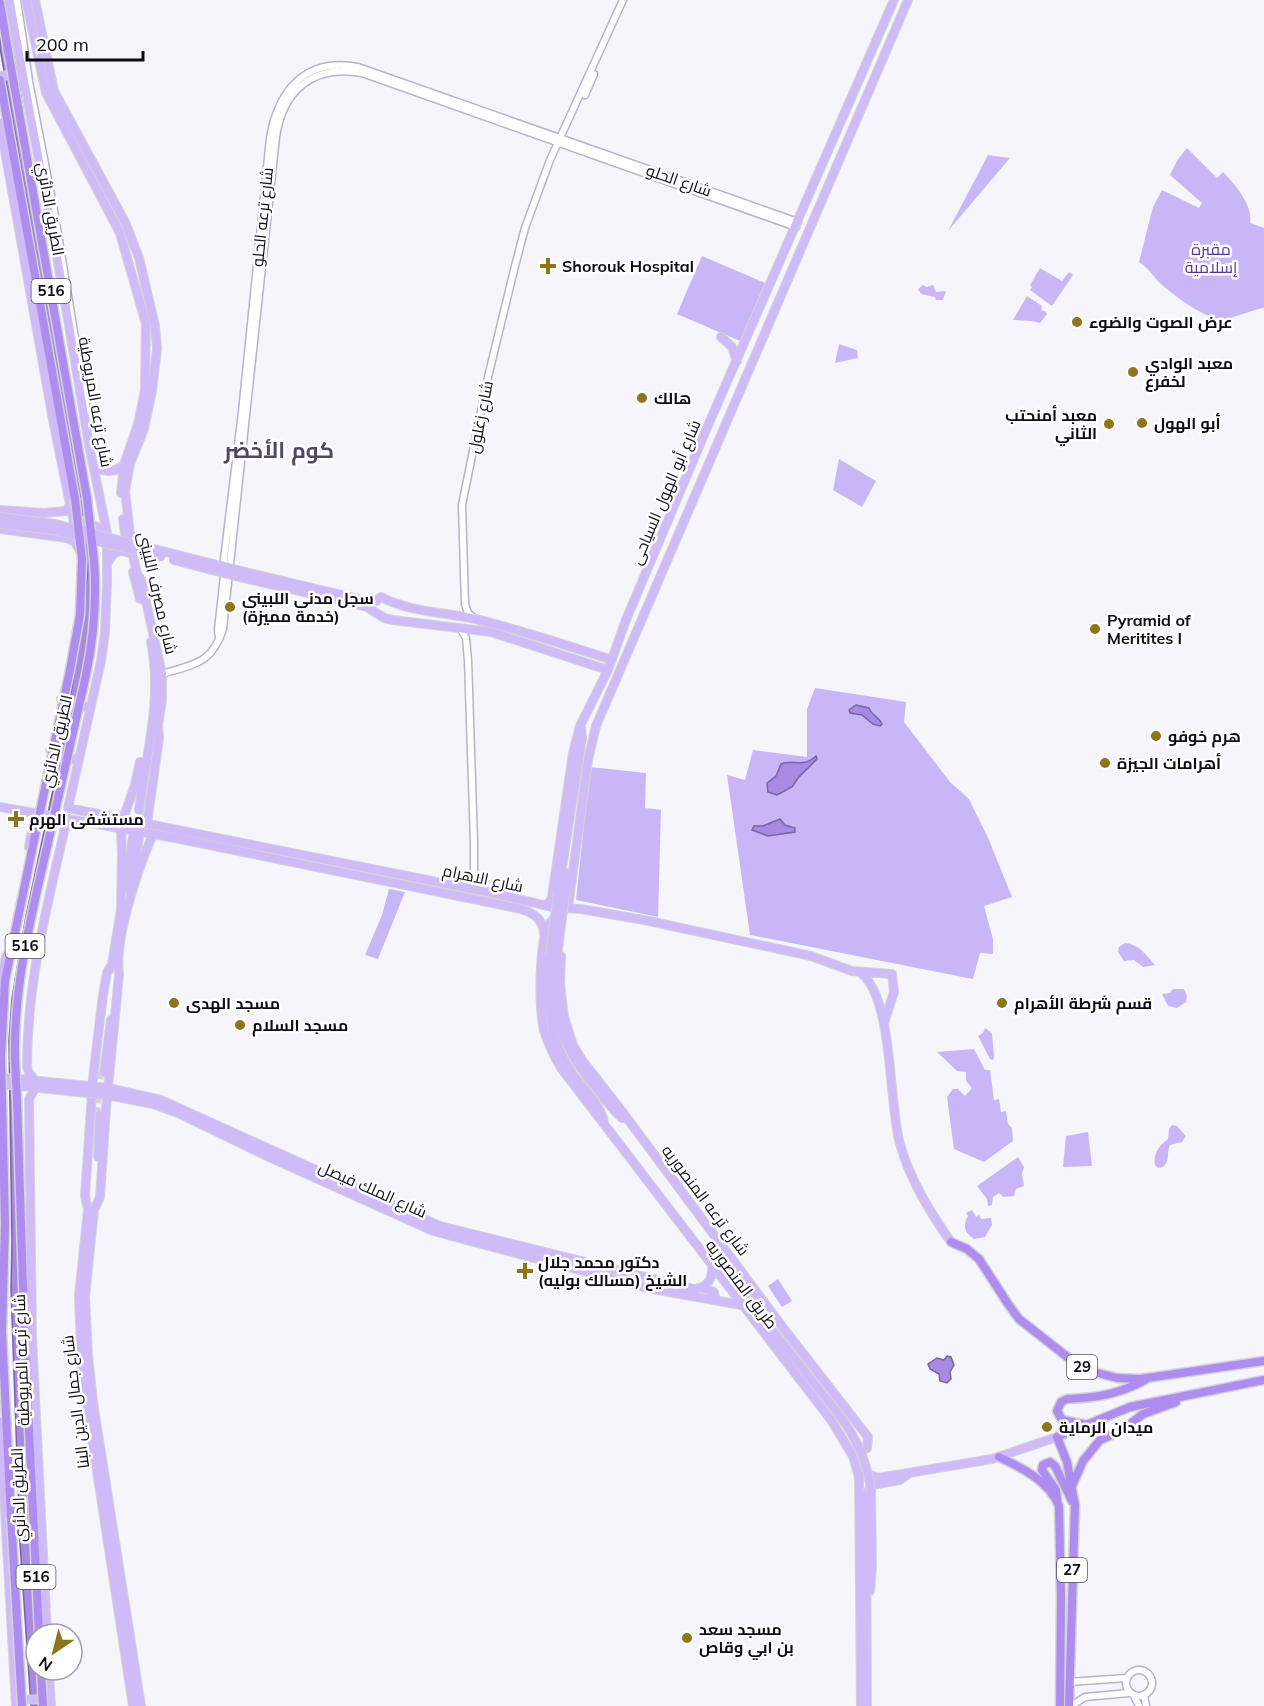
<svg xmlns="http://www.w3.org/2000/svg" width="1264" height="1706" font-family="Mulish,Cairo,sans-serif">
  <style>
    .green { fill: #c9b6f6 }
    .water { fill: #a78ae2; stroke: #7964a4; stroke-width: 1.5 }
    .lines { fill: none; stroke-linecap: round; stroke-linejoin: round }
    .major-tunnel { stroke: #d3d2d8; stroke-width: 8; stroke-dasharray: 8 4; stroke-linecap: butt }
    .minor-casing { stroke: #bab1d0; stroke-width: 9 }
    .major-casing { stroke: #d4d3d5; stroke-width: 10 }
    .highway-casing { stroke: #d4d3d5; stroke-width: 11 }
    .minor { stroke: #fff; stroke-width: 6 }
    .major { stroke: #cebbf7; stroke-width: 8 }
    .highway { stroke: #ae8df1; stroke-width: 8 }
    .major-bridge-casing { stroke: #d4d3d5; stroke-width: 10; stroke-linecap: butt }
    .highway-bridge-casing { stroke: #d4d3d5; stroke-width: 11; stroke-linecap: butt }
    .major-bridge { stroke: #cebbf7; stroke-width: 8 }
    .highway-bridge { stroke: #ae8df1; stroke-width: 8 }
    .poi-dot { fill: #8f751a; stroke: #fff; stroke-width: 2 }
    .labels { text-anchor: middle; stroke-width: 5; stroke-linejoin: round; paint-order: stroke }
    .shield { fill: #fff; stroke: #56545b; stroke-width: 1.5 }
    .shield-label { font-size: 15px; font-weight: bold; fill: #0e0a15 }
    .street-label { font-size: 16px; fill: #0e0a15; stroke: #fff }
    .park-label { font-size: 16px; fill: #5c3299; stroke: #fff }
    .poi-label { font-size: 16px; font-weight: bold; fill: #0e0a15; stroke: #fff; text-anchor: start }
    .district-label { font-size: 22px; font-weight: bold; fill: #504862; stroke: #fff }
  </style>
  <rect width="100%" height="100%" fill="#f6f5fb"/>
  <path class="green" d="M1187,148l30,30 6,-6c12,12 30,33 27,51l14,5v80c-13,2 -29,10 -41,11 -17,1 -48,-23 -61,-34 -9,-8 -13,-17 -23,-23l14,-55 9,-17 37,18 3,-5 -32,-28 8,-16z
    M988,155l22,3 -62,73z
    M702,256l63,27 -25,58 -63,-27z
    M1040,268l22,13 7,-9 4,3 -21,31 -22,-16 2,-3 -2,-2z
    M923,285l4,2 6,-2 3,7 10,-1 -3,9h-7l-1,-3 -14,-3 -3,-5z
    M1027,296l15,10 -1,4 4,1 2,3 -7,9 -8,-2 -19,-1z
    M839,344l18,6 1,8 -23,5z
    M839,459l37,22 -14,26 -29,-17z
    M815,688l91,14 -2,20 46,60 19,17 20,41 23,57 -28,9 9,33v15l-13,-1 -7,26 -223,-44 -23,-160 18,5 8,-30 54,7v-48z
    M590,767l56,6 -1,35 16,2 -3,107 -82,-17z
    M389,889l16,3 -27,67 -13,-4 17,-40z
    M1125,943c14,1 21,12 30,22l-12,2 -9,-7 -10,1 -6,-9 1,-5z
    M1173,989h11l3,7 -1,6 -9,6 -9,-2 -6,-12 8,-1z
    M985,1028l7,5 2,24 -1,3 -3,-1 -12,-23 5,-3z
    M974,1049l11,21h5l4,30 5,-1 2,13 5,-1 2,13 4,4 1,13 -29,21 -30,-13 -7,-52 6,-8h5l7,7 7,-8 -6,-7v-9l-9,-1 -20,-19z
    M1172,1125l5,1 9,10 -4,6 -12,3c-4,9 1,22 -12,23l-3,-3c-2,-12 4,-19 13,-26l1,-10z
    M1088,1132l4,34 -29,1 3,-31z
    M1018,1157l6,10 -2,7 2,12 -8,3 -2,7 -11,1 -4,-4 -6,4 -1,8 -4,1 -1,-7 -10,-13z
    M972,1210l4,7 3,-2 2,4 10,-1 1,7 -7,12 -11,2c-9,-6 -12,-13 -6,-23l-2,-3z
    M778,1279l14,22 -10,6 -14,-21z"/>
  <path class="water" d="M0,0h3l17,88 6,43 42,246 30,221 -80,403 4,237 -2,91 16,305v36h3l2,36h-10l-11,-163 -9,-255 1,-46 -3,-201 3,-43 14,-82 37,-173 20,-125 4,-40 -2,-42 -7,-43 -78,-445z
    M856,705l13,3c3,8 10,9 13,16l-2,2 -7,-2 -11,-9 -12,-2 -1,-3z
    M816,756l1,3 -19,19 -6,9 -15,8 -9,-3 -1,-9 9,-7 5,-12c13,-6 21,5 35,-8z
    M780,819l5,6 10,3v4l-27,4 -16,-6 2,-4h9z
    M947,1356l4,1 3,8 -4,7 1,7 -4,4 -7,-2 -1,-7 -9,-5 -2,-5 9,-6 7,2z"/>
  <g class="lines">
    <path class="major-tunnel" d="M141,828l3,-17
      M96,1115l4,-44"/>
    <defs>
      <path id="minor" d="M17,0l12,81 25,129 33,201
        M585,95l9,-21
        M475,619l-7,-6 -3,-9 -3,-99 26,-128 27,-111 10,-38 25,-68 73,-160
        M460,628l6,10 2,22 6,182v48
        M219,637l-1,-7 6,-54v-17l18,-147 28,-274c8,-48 36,-81 88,-71l440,155
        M162,674c32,-10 50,-10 61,-45l53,-492c7,-47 37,-73 86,-64l434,154
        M1126 1683a13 13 0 1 1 26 0a13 13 0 1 1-26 0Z
        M1069,1682l57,-4
        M1144,1695l2,11
        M1134,1696l5,10
        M1071,1706l14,-9 44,-4"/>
      <path id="major" d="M9,0l54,290 26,155 18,88v49l-2,50 -4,29 -33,147 429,86 55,13 29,2 63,11 167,36 41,15 40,3 2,18 -10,31
        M26,0l20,93 74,140 26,91 -1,66 -7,34 -14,41 -3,28
        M35,0l19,91 71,131 14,36 16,68 2,23 -5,42 -8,38 -14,35 -5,27 7,60 5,23 4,5 21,95v27l-4,23 1,14 -12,86
        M0,76l16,-2 6,1
        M0,123l54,302 20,98
        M721,337l11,10 5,14
        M97,468c10,5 18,4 27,-3
        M0,510l44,3 22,-2 4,-6
        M73,517c9,6 21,6 28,13
        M123,519l4,27
        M0,529l67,9 8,4 5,9
        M108,562c5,-9 10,-14 21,-9
        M237,570l130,31h9l5,-4c29,15 62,15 94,22 46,11 91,26 137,41
        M133,572l7,27
        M235,576l132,31 17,11 9,2 98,12 117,38
        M61,699c7,6 21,9 30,7
        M50,750c6,10 18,11 29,8
        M0,807l175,31 346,71c13,4 23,11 23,25
        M139,810c7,-55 24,-112 12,-168
        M123,819l12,-34 5,-23
        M29,847l6,-34
        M131,886l8,-48
        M125,889l8,-52
        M558,894l24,-156 -1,-11
        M565,895l3,-22
        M544,905l5,-2 3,-6 21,-144 7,-27 28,-56 18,-50 80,-190 188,-430
        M554,951l7,5 -1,27 4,34 9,28 9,15 39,50 163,219 84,108 -1,11 -6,4 -6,1
        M550,955c-5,41 -2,83 22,118 10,15 31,33 32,51
        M556,959c-7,53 7,91 42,131 7,10 15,20 24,28
        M861,973c33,27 27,128 39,171 10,36 30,68 51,98
        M0,990l6,-34
        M104,1072l7,-52
        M0,1077l108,11 53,12 279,126 254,63c12,-1 19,-9 18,-22
        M35,1080l-6,-7 -2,-7c0,-85 21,-164 40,-247
        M0,1084l107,11 46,9 25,9 91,44 164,74 214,57 94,17
        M92,1086l11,-91 4,-22 5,-9 9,-54 1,-56 -1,-26
        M36,1087l-7,12 3,238 15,297
        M108,1088l11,-113c-5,-37 19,-106 34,-141
        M92,1093l-7,103 3,14 -9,86 3,77 51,333
        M107,1095l-7,102 -6,13 -9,87 3,58 5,47 48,304
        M98,1157l2,-42
        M734,1268l31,53 75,95
        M702,1288l12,4 1,5 -3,3
        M0,1422l16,284
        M865,1473l13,5 114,-19 65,-22
        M870,1591l2,-24 -1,-75
        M49,1670l2,36
        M17,1700l30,-1
        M861,1706l-2,-229 -6,-21 -22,-36 -270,-352c-7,-12 -13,-25 -17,-38 -5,-22 -6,-89 6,-107 5,-7 11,-11 18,-15l20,-148 8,-34 312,-726
        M867,1706l-1,-212 6,-9 28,-5 8,-6"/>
      <path id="highway" d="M0,3l8,48
        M0,80l75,419
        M14,84l73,414
        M70,670l10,-55 2,-56
        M86,675c8,-39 11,-76 8,-115
        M1,1057l4,-76 31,-150
        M15,1060c-2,-77 18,-151 35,-226
        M2,1099l3,124 -3,109 9,185
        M17,1099l8,250 14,285
        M951,1242l16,7 12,10 29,45 11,15 51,40 24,13 23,6 23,1 124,-18
        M1087,1425l-25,-5 -5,-9 4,-9 6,-3c28,-1 53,-5 78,-19
        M999,1457c23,11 50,24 60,49l2,91 -1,109
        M1072,1486l11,-25 17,-21 21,-9 22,-17 33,-12
        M1057,1499l-1,-9 -14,-20 1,-5 7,-3 5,4 17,35
        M1069,1706l6,-201 -8,-43 -10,-25 73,-30 134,-27"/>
    </defs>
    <use href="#minor" class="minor-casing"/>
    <use href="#major" class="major-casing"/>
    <use href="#highway" class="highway-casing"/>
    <use href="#minor" class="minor"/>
    <use href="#major" class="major"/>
    <use href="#highway" class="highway"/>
    <defs>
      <path id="major-bridge" d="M0,517l55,7 182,46
        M0,524l53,6 108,27
        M173,560l62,16
        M550,955l8,-61
        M557,956l8,-61
        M840,1416c17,23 28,47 31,76"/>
      <path id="highway-bridge" d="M8,51l6,33
        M87,498l7,62
        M75,499l7,60
        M36,831l34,-161
        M50,834l36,-159
        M1,1057l1,42
        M15,1060l2,39
        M11,1517l11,189
        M41,1670l2,36"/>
    </defs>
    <use href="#major-bridge" class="major-bridge-casing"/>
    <use href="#highway-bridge" class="highway-bridge-casing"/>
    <use href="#major-bridge" class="major-bridge"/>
    <use href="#highway-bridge" class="highway-bridge"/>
  </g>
  <g class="poi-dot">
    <path d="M545 257h6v6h6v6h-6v6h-6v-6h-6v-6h6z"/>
    <circle cx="1077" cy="322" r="6"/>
    <circle cx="1133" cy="372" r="6"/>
    <circle cx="642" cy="398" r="6"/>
    <circle cx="1142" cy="423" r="6"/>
    <circle cx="1109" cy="424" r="6"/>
    <circle cx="230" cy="607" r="6"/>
    <circle cx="1095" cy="629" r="6"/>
    <circle cx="1156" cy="736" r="6"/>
    <circle cx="1105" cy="763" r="6"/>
    <path d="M13 810h6v6h6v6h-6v6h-6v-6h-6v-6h6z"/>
    <circle cx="174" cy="1003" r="6"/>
    <circle cx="1002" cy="1003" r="6"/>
    <circle cx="240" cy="1025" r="6"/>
    <path d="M522 1262h6v6h6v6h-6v6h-6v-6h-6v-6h6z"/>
    <circle cx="1047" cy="1427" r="6"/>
    <circle cx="687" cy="1638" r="6"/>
  </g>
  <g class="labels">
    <g class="shield">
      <rect x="31.5" y="279" width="39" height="24" rx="4.5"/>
      <rect x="5.5" y="934" width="39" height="24" rx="4.5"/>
      <rect x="1067" y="1355" width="30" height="24" rx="4.5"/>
      <rect x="1057" y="1558" width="30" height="24" rx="4.5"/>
      <rect x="16.5" y="1565" width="39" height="24" rx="4.5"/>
    </g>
    <g class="shield-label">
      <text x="51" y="296">516</text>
      <text x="25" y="951">516</text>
      <text x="1082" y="1372">29</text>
      <text x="1072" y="1575">27</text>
      <text x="36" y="1582">516</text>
    </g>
    <g class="street-label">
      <text transform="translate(679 180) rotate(19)" y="6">شارع الحلو</text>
      <text transform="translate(51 209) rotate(80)" y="6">الطريق الدائري</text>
      <text transform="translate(262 217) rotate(-84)" y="6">شارع ترعه الحلو</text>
      <text transform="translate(96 402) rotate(80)" y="6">شارع ترعه المريوطية</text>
      <text transform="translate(480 417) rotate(-79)" y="6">شارع زغلول</text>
      <text transform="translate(665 492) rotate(-67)" y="6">شارع أبو الهول السياحى</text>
      <text transform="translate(158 593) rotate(77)" y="6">شارع مصرف اللبينى</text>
      <text transform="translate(56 741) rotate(-77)" y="6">الطريق الدائري</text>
      <text transform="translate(483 878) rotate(12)" y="6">شارع الاهرام</text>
      <text transform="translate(373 1189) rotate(24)" y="6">شارع الملك فيصل</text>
      <text transform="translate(706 1200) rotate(53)" y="6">شارع ترعه المنصوريه</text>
      <text transform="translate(742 1284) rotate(53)" y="6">طريق المنصوريه</text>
      <text transform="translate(21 1360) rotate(-92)" y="6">شارع ترعه المريوطية</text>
      <text transform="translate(75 1402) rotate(-97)" y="6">شارع جمال الدين البنا</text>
      <text transform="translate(18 1495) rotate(-92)" y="6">الطريق الدائري</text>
    </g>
    <g class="park-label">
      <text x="1211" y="255">مقبرة<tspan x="1211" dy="18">إسلامية</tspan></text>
    </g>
    <g class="poi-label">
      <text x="562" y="272">Shorouk Hospital</text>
      <text x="1089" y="328">عرض الصوت والضوء</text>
      <text x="1145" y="369">معبد الوادي<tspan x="1145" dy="18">لخفرع</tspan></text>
      <text x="654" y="404">هالك</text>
      <text x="1097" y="421" text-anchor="end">معبد أمنحتب<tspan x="1097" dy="18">الثاني</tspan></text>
      <text x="1154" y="429">أبو الهول</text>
      <text x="242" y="604">سجل مدني اللبيني<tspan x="242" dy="18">(خدمة مميزة)</tspan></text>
      <text x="1107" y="626">Pyramid of<tspan x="1107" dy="18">Meritites I</tspan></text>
      <text x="1168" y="742">هرم خوفو</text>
      <text x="1117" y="769">أهرامات الجيزة</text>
      <text x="29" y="825">مستشفى الهرم</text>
      <text x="186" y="1009">مسجد الهدى</text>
      <text x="1014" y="1009">قسم شرطة الأهرام</text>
      <text x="252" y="1031">مسجد السلام</text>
      <text x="538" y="1268">دكتور محمد جلال<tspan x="538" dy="18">الشيخ (مسالك بوليه)</tspan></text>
      <text x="1059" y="1433">ميدان الرماية</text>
      <text x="699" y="1635">مسجد سعد<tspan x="699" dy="18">بن ابي وقاص</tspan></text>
    </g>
    <g class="district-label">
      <text x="279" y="458">كوم الأخضر</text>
    </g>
  </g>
  <g transform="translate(54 1652) rotate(215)"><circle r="28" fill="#ffffff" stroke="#9f9da1" stroke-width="1.5"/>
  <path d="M0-4.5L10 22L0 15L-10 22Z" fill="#8f751a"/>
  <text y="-9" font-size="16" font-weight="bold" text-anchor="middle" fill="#0e0a15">N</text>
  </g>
  <path d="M27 51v9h116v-9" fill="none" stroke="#0e0a15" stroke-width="3"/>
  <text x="36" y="51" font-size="18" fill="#0e0a15" stroke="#ffffff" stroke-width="4.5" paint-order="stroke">200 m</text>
</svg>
